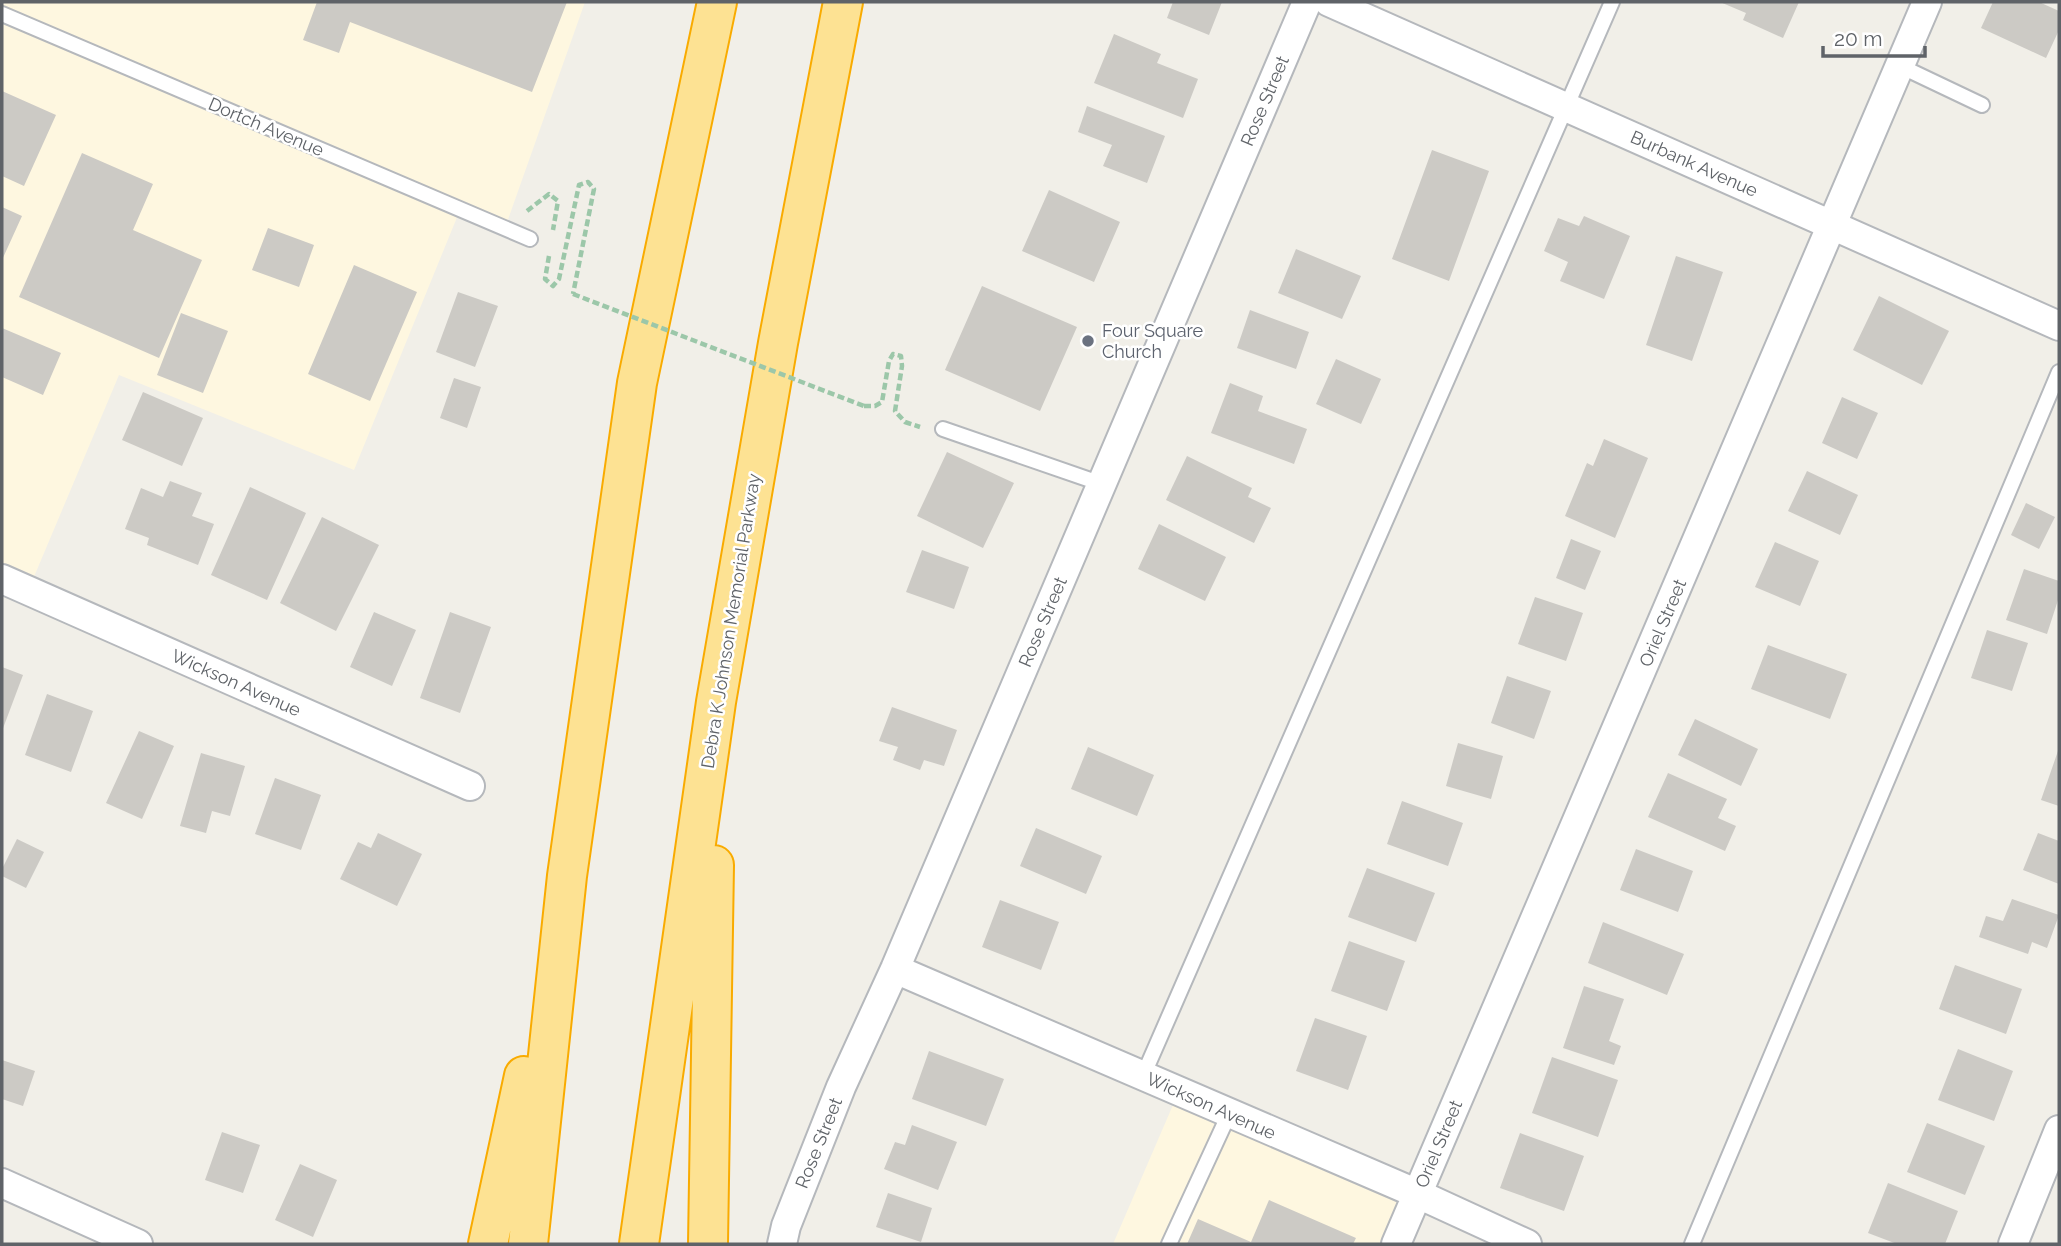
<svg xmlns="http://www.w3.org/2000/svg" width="2061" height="1246" font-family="Raleway,sans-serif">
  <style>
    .commercial { fill: #fef7e0 }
    .building { fill: #cccac5 }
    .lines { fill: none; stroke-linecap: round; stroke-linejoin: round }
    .service-casing { stroke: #b5b8bc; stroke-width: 18 }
    .minor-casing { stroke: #b5b8bc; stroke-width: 32 }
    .motorway-casing { stroke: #f9ab00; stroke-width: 42 }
    .path { stroke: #9cc7a9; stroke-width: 4.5; stroke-dasharray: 7 3.5; stroke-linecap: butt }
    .service { stroke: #fff; stroke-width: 14 }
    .minor { stroke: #fff; stroke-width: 28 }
    .motorway { stroke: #fde293; stroke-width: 38 }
    .path-bridge { stroke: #9cc7a9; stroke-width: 4.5; stroke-dasharray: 7 3.5; stroke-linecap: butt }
    .worship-dot { fill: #6b7280; stroke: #fff; stroke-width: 2.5 }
    .labels { text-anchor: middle; stroke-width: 5; stroke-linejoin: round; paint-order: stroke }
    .street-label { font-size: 18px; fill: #5f6368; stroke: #fff }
    .worship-label { font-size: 18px; fill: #5b616d; stroke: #fff; text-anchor: start }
  </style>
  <rect width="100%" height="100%" fill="#f1efe8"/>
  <path class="commercial" d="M2,2h583l-80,226 -45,-18 -106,260 -235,-95 -91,216 -26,-12z
    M1179,1091l239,103 -22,50h-283z"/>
  <path class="building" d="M317,2h250l-35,90 -182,-70 -11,31 -36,-13z
    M1173,2h49l-13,33 -42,-17z
    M1720,2h79l-16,36 -40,-18 3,-7z
    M1993,2h46l20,9v19l-13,28 -65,-30z
    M1114,34l47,20 -4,9 41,16 -15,39 -89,-35z
    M2,91l54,24 -32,71 -22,-10z
    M1087,106l78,30 -18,47 -44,-17 9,-21 -34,-13z
    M1432,150l57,21 -40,110 -57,-22z
    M82,153l71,31 -20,46 69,30 -43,98 -140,-61z
    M1049,190l71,32 -26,60 -72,-31z
    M2,207l20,9 -20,44z
    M1584,216l46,20 -26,63 -44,-18 8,-19 -24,-11 14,-33 21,8z
    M268,228l46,17 -15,42 -47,-17z
    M1296,249l65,27 -19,43 -64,-26z
    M1676,256l47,16 -31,89 -46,-16z
    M354,265l63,27 -47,109 -62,-27z
    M982,286l95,41 -37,84 -95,-41z
    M458,292l40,14 -23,61 -39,-15z
    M1879,296l70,35 -27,54 -69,-35z
    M1250,310l59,22 -13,37 -59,-21z
    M181,313l47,18 -25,62 -46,-18z
    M2,328l59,25 -18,42 -41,-18z
    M1336,359l45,20 -20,45 -45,-20z
    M454,378l27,9 -14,41 -27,-10z
    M1230,383l33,13 -5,15 49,18 -13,35 -83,-31z
    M143,392l60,26 -21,48 -60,-26z
    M1842,397l36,16 -21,46 -35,-16z
    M1604,439l44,19 -33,80 -50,-22 22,-53 6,3z
    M947,452l67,31 -31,65 -66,-32z
    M1187,456l65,32 -4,9 23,11 -17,35 -88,-43z
    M1807,471l51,24 -18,40 -52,-24z
    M170,481l32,12 -10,23 22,8 -16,41 -51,-20 2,-7 -24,-9 16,-41 22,9z
    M250,487l56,26 -39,87 -56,-25z
    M2026,503l29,14 -16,32 -28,-14z
    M322,517l57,28 -43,86 -56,-28z
    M1159,524l67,33 -21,44 -67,-32z
    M1571,539l30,12 -16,39 -29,-12z
    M1775,542l44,19 -19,45 -45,-19z
    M922,550l47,17 -15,42 -48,-17z
    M2024,569l35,12v16l-12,37 -41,-14z
    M1535,597l48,16 -17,48 -48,-17z
    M374,612l42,18 -24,56 -42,-19z
    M450,612l41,15 -31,86 -40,-15z
    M1987,630l41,13 -16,48 -41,-13z
    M1768,645l79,29 -17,45 -79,-30z
    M2,667l21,8 -21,56z
    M1507,676l44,15 -17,48 -43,-16z
    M47,694l46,17 -22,61 -46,-17z
    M892,707l65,23 -13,36 -20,-6 -4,10 -27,-10 5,-13 -19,-6z
    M1695,719l63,30 -17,37 -63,-31z
    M139,731l35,15 -32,73 -36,-16z
    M1458,743l45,13 -12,43 -45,-13z
    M1088,747l66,28 -17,41 -66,-27z
    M2059,748v58l-18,-6z
    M201,753l44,13 -15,50 -18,-5 -6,22 -26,-7z
    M1668,773l59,26 -9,19 18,8 -11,25 -77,-34z
    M275,778l46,17 -20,55 -46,-16z
    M1402,801l61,22 -15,43 -61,-22z
    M1036,828l66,28 -16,38 -66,-28z
    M378,833l44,21 -25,52 -57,-27 18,-37 13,6z
    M2038,833l21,8v43l-36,-14z
    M17,839l27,13 -18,36 -24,-12v-7z
    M1636,849l57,22 -15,41 -58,-22z
    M1367,868l68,25 -19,49 -68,-25z
    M2012,899l47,16 -12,33 -15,-6 -4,12 -49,-17 7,-21 17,5z
    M1000,900l59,22 -18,48 -59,-23z
    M1603,922l81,32 -17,41 -79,-32z
    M1349,941l56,20 -18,50 -56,-20z
    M1955,965l67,24 -16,45 -67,-25z
    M1584,986l40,13 -15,42 12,5 -7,19 -51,-17z
    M1315,1018l52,18 -19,54 -52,-19z
    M1958,1049l55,22 -19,50 -56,-21z
    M929,1051l75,28 -18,47 -74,-27z
    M1552,1057l66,23 -20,57 -66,-24z
    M2,1060l33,11 -12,35 -21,-7z
    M1927,1123l58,23 -20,49 -58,-23z
    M912,1125l45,17 -19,48 -54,-21 11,-27 10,3z
    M222,1132l38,13 -17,48 -38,-13z
    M1520,1133l64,23 -20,55 -64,-23z
    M300,1164l37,16 -24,57 -38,-17z
    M1888,1183l70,28 -13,33h-48l-29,-11z
    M888,1193l44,15 -11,34 -45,-15z
    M1269,1200l87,38 -3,6h-166l11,-25 53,23z"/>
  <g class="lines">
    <defs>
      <path id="service" d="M2,14l528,225
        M1900,66l82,39
        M943,429l159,55
        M1143,1076l469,-1074
        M1169,1244l60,-130
        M1692,1244l367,-872"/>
      <path id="minor" d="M1329,2l730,324
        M2,579l468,207
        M895,969l523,225 109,50
        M2,1183l136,61
        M782,1244l4,-18 55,-139 54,-118 412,-967
        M1396,1244l531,-1242
        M2013,1244l46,-114"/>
      <path id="motorway" d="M488,1244l36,-168
        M528,1244l39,-368 70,-493 80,-381
        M639,1244l77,-542 62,-359 65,-341
        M708,1244l6,-379"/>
    </defs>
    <use href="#service" class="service-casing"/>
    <use href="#minor" class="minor-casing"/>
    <use href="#motorway" class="motorway-casing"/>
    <path class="path" d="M527,211l22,-17 9,7 -5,29
      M549,256l-4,23 8,7 6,-7 20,-94 9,-3 6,7 -21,105
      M864,406h11l7,-4 7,-41 4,-7 8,2 1,10 -7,45 10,11 15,5"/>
    <use href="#service" class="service"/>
    <use href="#minor" class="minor"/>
    <use href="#motorway" class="motorway"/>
    <path class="path-bridge" d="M573,294l291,112"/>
  </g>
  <circle class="worship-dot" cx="1088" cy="341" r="7"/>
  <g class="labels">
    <g class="street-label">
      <text transform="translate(1265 101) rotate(-67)" y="6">Rose Street</text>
      <text transform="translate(266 127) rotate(23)" y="6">Dortch Avenue</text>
      <text transform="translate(1694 164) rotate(24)" y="6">Burbank Avenue</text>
      <text transform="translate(731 621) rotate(-81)" y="6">Debra K Johnson Memorial Parkway</text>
      <text transform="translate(1043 622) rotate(-67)" y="6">Rose Street</text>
      <text transform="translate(1663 623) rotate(-67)" y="6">Oriel Street</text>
      <text transform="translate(236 683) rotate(24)" y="6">Wickson Avenue</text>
      <text transform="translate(1211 1106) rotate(24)" y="6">Wickson Avenue</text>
      <text transform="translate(819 1143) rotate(-68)" y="6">Rose Street</text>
      <text transform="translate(1439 1144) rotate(-67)" y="6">Oriel Street</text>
    </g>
    <g class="worship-label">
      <text x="1102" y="337">Four Square<tspan x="1102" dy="21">Church</tspan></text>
    </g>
  </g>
  <rect width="2061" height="1246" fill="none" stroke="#5f6368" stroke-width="7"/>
  <path d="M1823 46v10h102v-10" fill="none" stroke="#5f6368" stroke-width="3.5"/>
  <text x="1834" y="46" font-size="21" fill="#5f6368" stroke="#ffffff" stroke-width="5" paint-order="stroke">20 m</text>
</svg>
